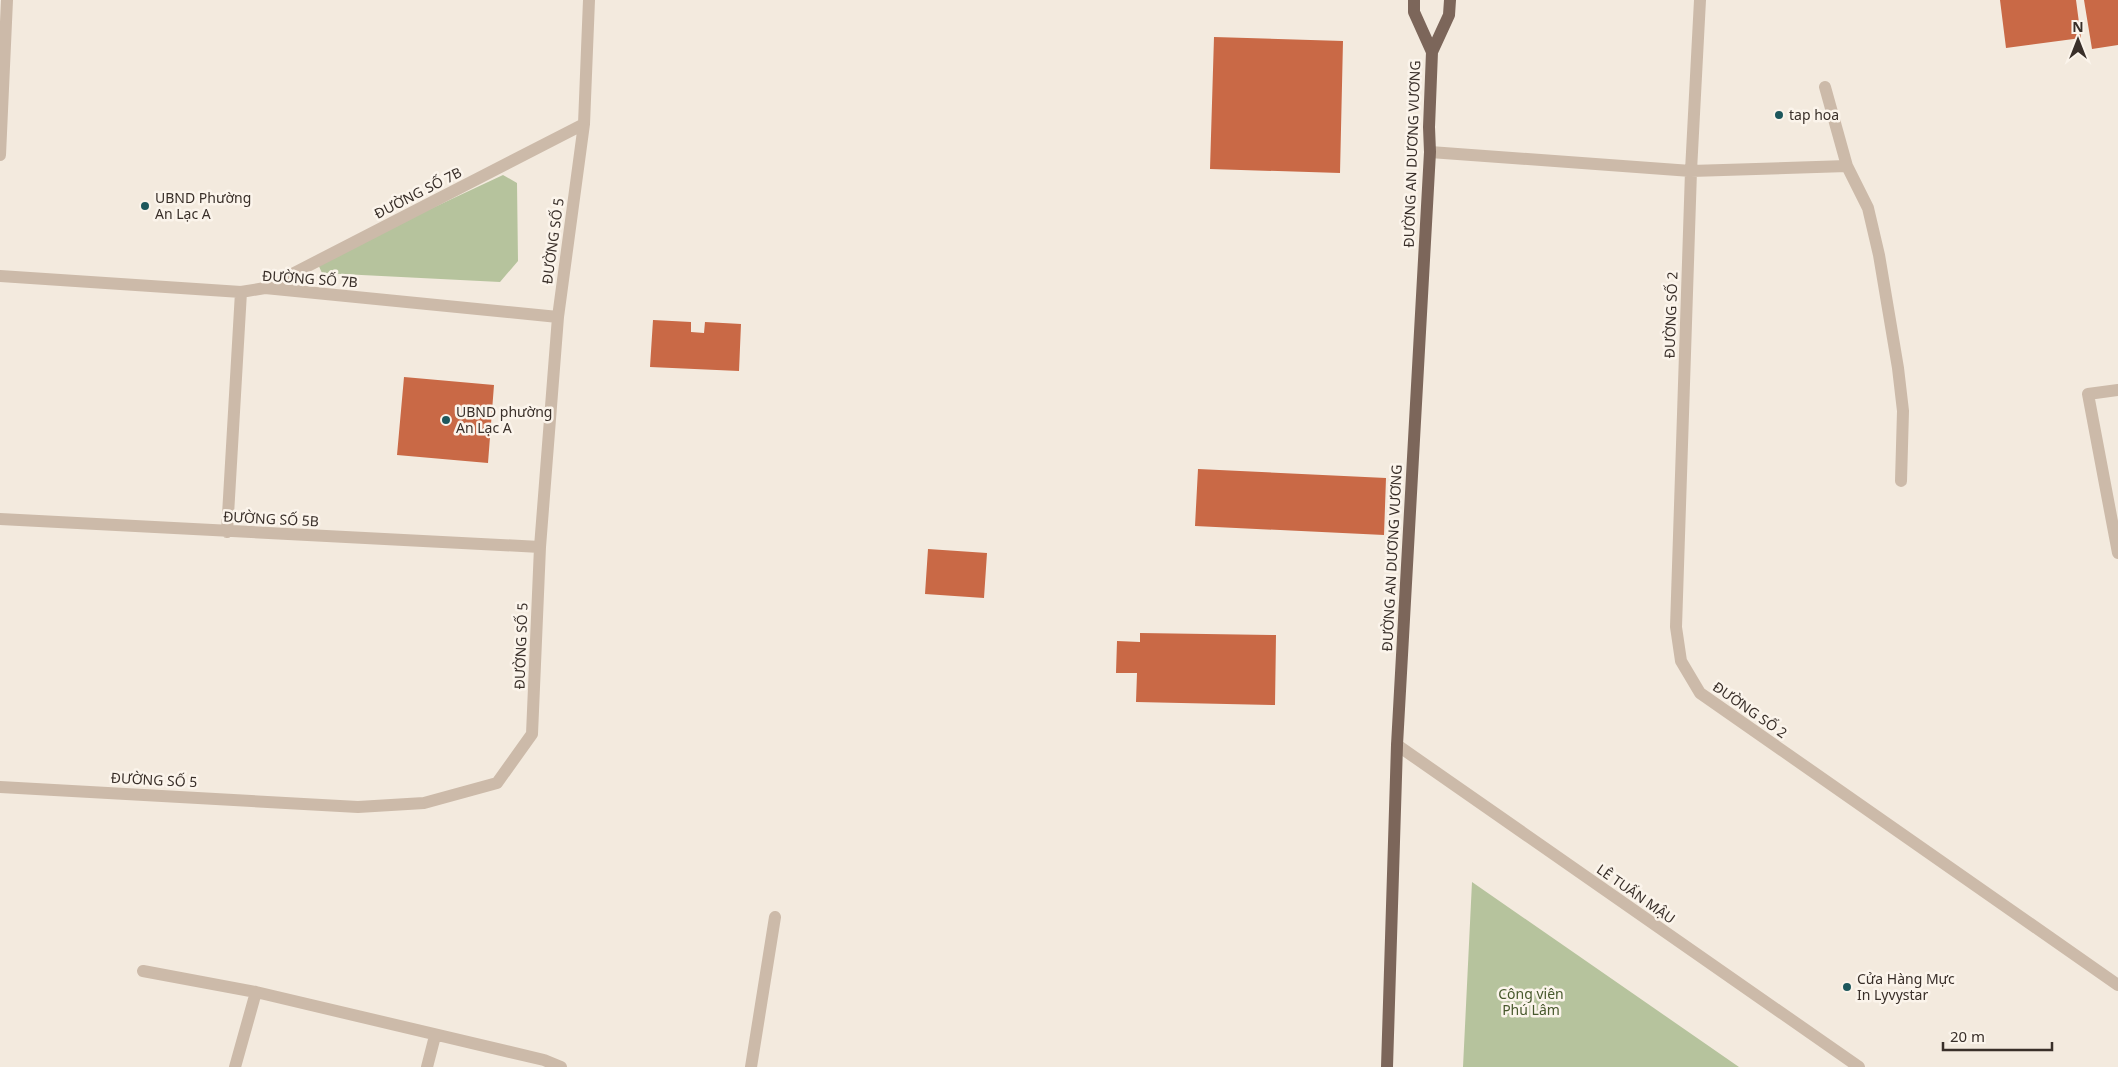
<svg xmlns="http://www.w3.org/2000/svg" width="2118" height="1067" font-family="'Noto Sans',sans-serif">
  <style>
    .green { fill: #b6c39d }
    .building { fill: #c96946 }
    .lines { fill: none; stroke-linecap: round; stroke-linejoin: round }
    .minor { stroke: #ccbaa9; stroke-width: 12 }
    .major { stroke: #7c665a; stroke-width: 12 }
    .poi-dot { fill: #1d575c; stroke: #fbf4eb; stroke-width: 2 }
    .labels { text-anchor: middle; stroke-width: 5; stroke-linejoin: round; paint-order: stroke }
    .poi-label { font-size: 14px; fill: #392f29; stroke: #fbf4eb; text-anchor: start }
    .street-label { font-size: 14px; fill: #392f29; stroke: #fbf4eb }
    .park-label { font-size: 14px; fill: #47582c; stroke: #fbf4eb }
  </style>
  <rect width="100%" height="100%" fill="#f3eade"/>
  <path class="green" d="M503,175l14,8 1,78 -18,21 -178,-9 -5,-11z
    M1472,882l267,185h-276z"/>
  <path class="building" d="M2000,0h76l5,38 -75,10z
    M2084,0h34v45l-26,4z
    M1214,37l129,4 -3,132 -130,-4z
    M653,320l38,2v10l13,1 1,-11 36,2 -2,47 -89,-4z
    M404,377l90,8 -6,78 -91,-8z
    M1198,469l188,9 -2,57 -189,-9z
    M928,549l59,4 -3,45 -59,-4z
    M1140,633l136,2 -1,70 -139,-3 1,-29h-21l1,-32 23,1z"/>
  <g class="lines">
    <path class="minor" d="M1700,0l-9,171 -15,456 5,34 19,32 418,292
      M1825,87l22,79 21,42 11,47 19,113 5,43 -2,70
      M1430,152l261,19 156,-5
      M0,155l7,-155
      M0,276l241,16 24,-4 293,29
      M265,288l319,-164
      M2118,390l-30,4 30,159
      M0,519l540,28
      M227,532l14,-240
      M1397,745l462,322
      M0,787l358,20 66,-4 73,-20 35,-49 8,-187 18,-230 26,-193 5,-124
      M143,971l113,21 288,68 17,7
      M235,1067l21,-75
      M427,1067l8,-31
      M751,1067l24,-150"/>
    <path class="major" d="M1414,0v12l18,40
      M1387,1067l10,-322 33,-593 -1,-25 3,-75 17,-37 1,-15"/>
  </g>
  <g class="poi-dot">
    <circle cx="1779" cy="115" r="5"/>
    <circle cx="145" cy="206" r="5"/>
    <circle cx="446" cy="420" r="5"/>
    <circle cx="1847" cy="987" r="5"/>
  </g>
  <g class="labels">
    <g class="poi-label">
      <text x="1789" y="120">tap hoa</text>
      <text x="155" y="203">UBND Phường<tspan x="155" dy="16">An Lạc A</tspan></text>
      <text x="456" y="417">UBND phường<tspan x="456" dy="16">An Lạc A</tspan></text>
      <text x="1857" y="984">Cửa Hàng Mực<tspan x="1857" dy="16">In Lyvystar</tspan></text>
    </g>
    <g class="street-label">
      <text transform="translate(1412 154) rotate(-88)" y="5">ĐƯỜNG AN DƯƠNG VƯƠNG</text>
      <text transform="translate(418 193) rotate(-27)" y="5">ĐƯỜNG SỐ 7B</text>
      <text transform="translate(553 241) rotate(-82)" y="5">ĐƯỜNG SỐ 5</text>
      <text transform="translate(310 279) rotate(4)" y="5">ĐƯỜNG SỐ 7B</text>
      <text transform="translate(1671 315) rotate(-88)" y="5">ĐƯỜNG SỐ 2</text>
      <text transform="translate(271 519) rotate(3)" y="5">ĐƯỜNG SỐ 5B</text>
      <text transform="translate(1392 558) rotate(-87)" y="5">ĐƯỜNG AN DƯƠNG VƯƠNG</text>
      <text transform="translate(521 646) rotate(-88)" y="5">ĐƯỜNG SỐ 5</text>
      <text transform="translate(1750 710) rotate(35)" y="5">ĐƯỜNG SỐ 2</text>
      <text transform="translate(154 780) rotate(3)" y="5">ĐƯỜNG SỐ 5</text>
      <text transform="translate(1636 894) rotate(35)" y="5">LÊ TUẤN MẬU</text>
    </g>
    <g class="park-label">
      <text x="1531" y="999">Công viên<tspan x="1531" dy="16">Phú Lâm</tspan></text>
    </g>
  </g>
  <g transform="translate(2078 40)" stroke="#fbf4eb" stroke-width="4" paint-order="stroke">
  <path d="M0-4L9 19L0 12L-9 19Z" fill="#392f29"/>
  <text y="-8" font-size="14" font-weight="bold" text-anchor="middle" fill="#392f29">N</text>
  </g>
  <path d="M1943 1042v8h109v-8" fill="none" stroke="#392f29" stroke-width="2.5"/>
  <text x="1950" y="1042" font-size="15" fill="#392f29" stroke="#fbf4eb" stroke-width="4" paint-order="stroke">20 m</text>
</svg>
